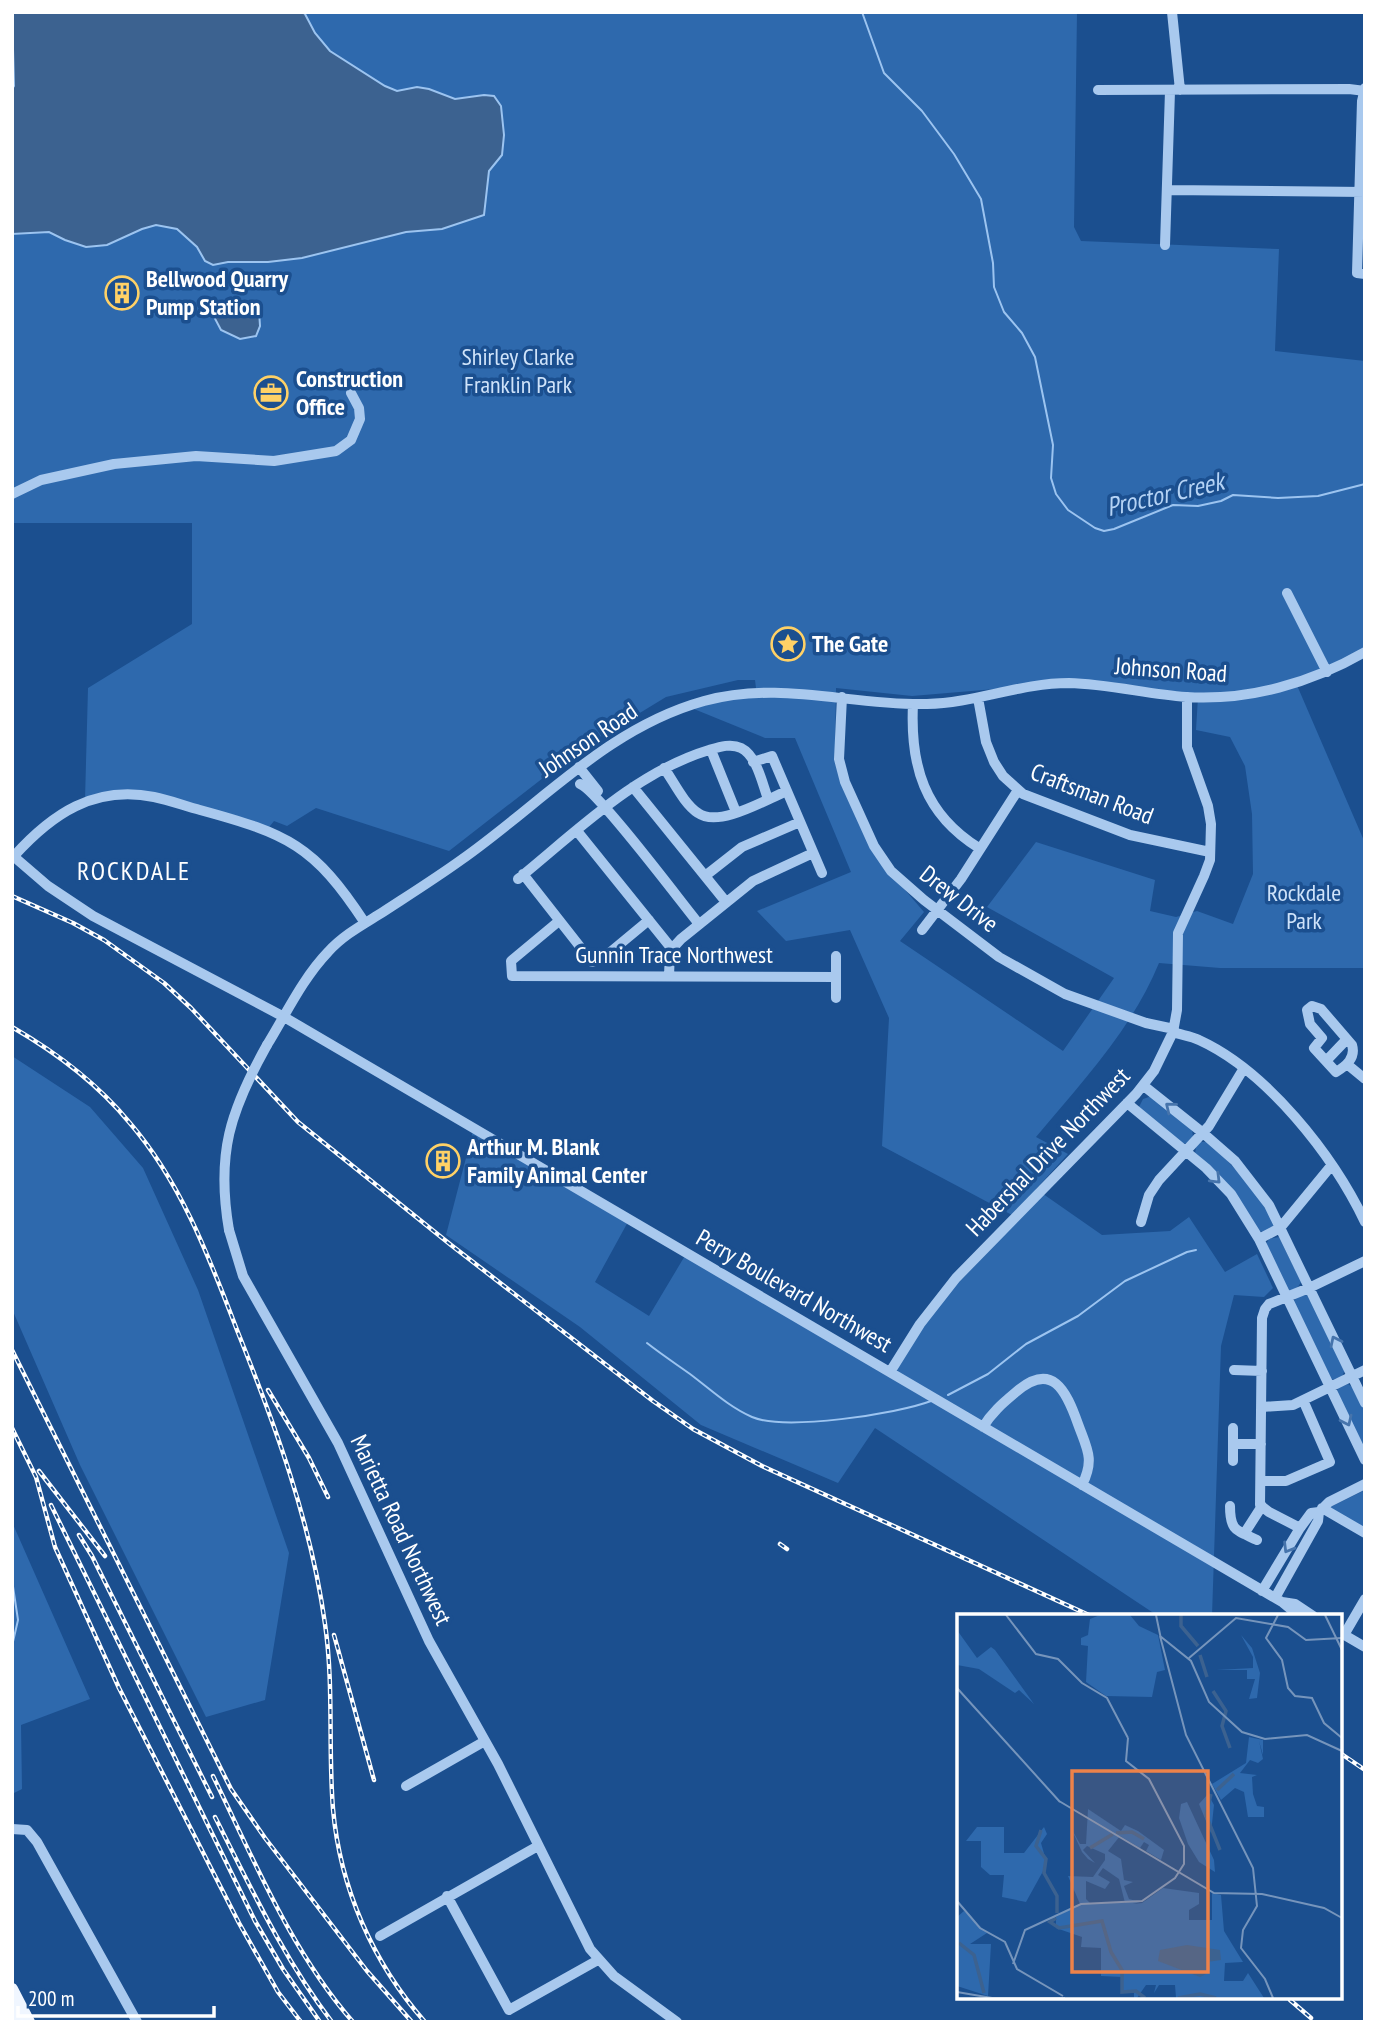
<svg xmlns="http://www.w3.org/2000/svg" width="1377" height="2034" font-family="'PT Sans Narrow',sans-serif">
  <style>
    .green { fill: #2e69ad; fill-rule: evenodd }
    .water { fill: #3c6290; stroke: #9cc4f0; stroke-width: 2 }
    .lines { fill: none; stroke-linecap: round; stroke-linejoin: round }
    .stream { stroke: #9cc4f0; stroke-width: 2 }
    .minor { stroke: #a9c9ee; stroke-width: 10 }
    .major { stroke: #f0f6ff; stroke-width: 12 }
    .rail-casing { stroke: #fff; stroke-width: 4.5 }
    .rail { stroke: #1b4f8f; stroke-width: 2; stroke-dasharray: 5; stroke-linecap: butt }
    .minor-bridge { stroke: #a9c9ee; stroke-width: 10 }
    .oneway { stroke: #4674ac }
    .labels { text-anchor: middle; stroke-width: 7; stroke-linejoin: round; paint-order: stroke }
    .poi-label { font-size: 24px; font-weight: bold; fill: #fff; stroke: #1b4f8f; text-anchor: start }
    .park-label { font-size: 24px; fill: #cfe3fa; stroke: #1b4f8f }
    .street-label { font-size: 24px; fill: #fff; stroke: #1b4f8f }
    .water-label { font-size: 26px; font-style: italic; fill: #b5d3f5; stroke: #1b4f8f }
    .neighbourhood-label { font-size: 26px; letter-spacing: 2px; fill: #fff; stroke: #1b4f8f }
    .inset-river { fill: none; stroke: #3c6290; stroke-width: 3.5 }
    .inset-road { fill: none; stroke: #7695bc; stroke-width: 2 }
    .view { fill: #ee8249; fill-opacity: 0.15; stroke: #ee8249; stroke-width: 3.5 }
    .inset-edge { fill: none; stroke: #fff; stroke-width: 3.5 }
  </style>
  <rect width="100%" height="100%" fill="#1b4f8f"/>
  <path class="green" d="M12,12h1065l-3,215 7,14 198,8 -4,102 90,10v291l-69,31 69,160v125h-145l-61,-5c-27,66 -77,119 -123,174l32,17 -32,35 66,46 68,-4 19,-14 36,55 32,-18 16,34 -9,9 -30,-2 -13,51 -9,270h-54l-283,-188 -37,55 -137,-58 -121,-98 -134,-92 28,-108 155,93 -34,62 54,34 37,-62 209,118 34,-59 83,-98 -130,-69 7,-128 -39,-88 -64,11 -29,-30 94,-39 -56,-134h-30l-76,-31 59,-14 8,-5 -1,-8h-17l-72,17 -87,53 -130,101 -133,-43 -29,18 -13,-5 -8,10 -98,-34 -83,3 3,-112 104,-64v-101h-180zM1116,685l82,12 -2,33 34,7 15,29 7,48 1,60 -20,50 -36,-13 -21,6 -26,-6 5,-31 -119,-38 -49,65 127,71 -51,73 -163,-110 24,-29 -36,-42 -53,-110 1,-72 76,8 95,-8z
    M12,1056l78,51 53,61 55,122 91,263 -24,147 -59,17 -126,-252 -68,-156z
    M1152,1096l40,33 1,8 -4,6 -7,1 -43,-37 4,-8z
    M1200,1142h7c27,23 51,50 67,82l-1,3 -9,5 -5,-1 -64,-76 1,-9z
    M1279,1237l22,45c-3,6 -7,9 -14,8l-21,-46 3,-5z
    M1307,1295l38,74 -3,8 -11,3 -38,-78 5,-6z
    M1348,1384c22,12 17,50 17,70l-28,-63 1,-3z
    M1365,1490v39l-37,-21z
    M12,1522l78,177 -69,26 1,64 -10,5z"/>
  <path class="water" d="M12,12h290l3,2 10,19 15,18 55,35 12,5 20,-4 12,2 26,10 29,-4 10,1 7,10 3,29 -2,20 -13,16 -5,44 -42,14 -36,3 -104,26 -34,4h-40l-15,3 -8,-4 -8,-14 -20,-18 -21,-4 -14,4 -35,16 -21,2 -21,-7 -16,-8 -37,2v-145l2,-3z
    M237,306l22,4 1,16 -4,10 -16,3 -19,-9 -9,-17z"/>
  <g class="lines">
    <path class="stream" d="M862,12l22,61 38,38 32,43 27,45 12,64 1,24 10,25 18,21 13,24 18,88 -2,33 5,16 12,16 27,18 9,3 10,-2 59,-24 25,1 23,-5 12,-6 45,3 40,-2 47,-12
      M647,1343c14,11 29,21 43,31 20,15 39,33 62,43 33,14 145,-3 179,-16
      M948,1395l40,-21 38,-30 52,-28 47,-35 62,-29 9,-2
      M12,1580l6,40 -6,26"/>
    <path class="minor" d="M1172,12l8,78
      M1365,88l-3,13 -5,172 8,1
      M1098,90l251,-1 16,2
      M1167,190l198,2
      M1165,245l5,-154
      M12,494l29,-14 73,-16 82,-8 78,5 62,-10 15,-11 9,-21 -1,-11 -8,-15
      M1287,593l40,79
      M842,697l-3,62 6,23 29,64 17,25 33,29 75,57 66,37 81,29 28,6
      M978,698l8,44 8,20 9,14 20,18 107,41 80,17
      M913,704c-3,61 11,110 66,144
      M711,750l25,62
      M753,762l19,-6 50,117
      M579,767l19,24
      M664,768c10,14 20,36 34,45 21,15 67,-13 89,-22
      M580,784c17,6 101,118 119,140
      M633,787l93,115
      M577,831l95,118
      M12,855l36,31 45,30 191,101 998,585 17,14
      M14,856c38,-42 80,-71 140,-59 15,3 31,9 46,13 88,24 114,35 165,113
      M523,874l69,88 10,-3 47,-39
      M705,876l37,-29 58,-25
      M518,879c59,-48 118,-107 191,-129 10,-3 22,-7 32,-2 16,8 21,35 27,51
      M559,921l-48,40 1,15 324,1
      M922,930l39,-51 57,-89
      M669,976l1,-25 11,-12 72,-58 60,-28
      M836,998v-42
      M1312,1006l9,3 31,36c4,13 -6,21 -16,27l-22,-24 8,-10 -12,-14 -3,-14z
      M1173,1032c8,3 18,4 26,8 68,31 134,115 166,182
      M267,1045c19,-31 36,-67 61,-93 15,-17 36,-28 55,-40 26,-17 53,-34 78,-52 80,-56 146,-132 243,-159 78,-21 146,5 223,3 48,-1 93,-21 142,-21 39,1 78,11 117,14 63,4 125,-14 179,-45
      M1326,1061l21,-22
      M1348,1065l17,14
      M1144,1086l59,47 32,28 34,44 96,198
      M1127,1103l79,65 25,26 28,45 106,221
      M1141,1222l8,-27 10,-15 50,-54 35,-58
      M229,1230l14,46 95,167 91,198 69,123 92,185 24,27 63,46
      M1259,1239l21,-11 51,-62
      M1234,1370l28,1
      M890,1372l30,-48 36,-46 180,-184 18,-23 19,-39 4,-22 1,-77 26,-57 6,-16 1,-36 -3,-18 -21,-59v-50
      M1262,1407l31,-2 72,-35
      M983,1427c9,-15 20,-24 33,-35 36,-31 50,-2 62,32 9,25 17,35 4,61
      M1233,1444h28
      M1233,1461v-33
      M1261,1481h25l44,-19 -27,-62
      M1230,1506c0,25 6,24 27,34
      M1322,1508l43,25
      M1300,1528l-31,-16 -9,-7 2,-187 3,-9 4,-5 40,-16 56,-27
      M1244,1534l18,-28
      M1262,1591l38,-63 11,-15 8,-1 10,-10 36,-18
      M1275,1598l43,-77 1,-9
      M1282,1602l13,2 18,12
      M1341,1633l24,14
      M1344,1635l21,-36
      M406,1786l79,-45
      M12,1829l15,1 10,12 100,180
      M447,1896l62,114 89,-50
      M380,1936l158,-90"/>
    <path class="major" d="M12,1989l17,33
      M12,2009l7,13"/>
    <defs>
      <path id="rail" d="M12,896l61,27 31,17 60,43 27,25 107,114 153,123 202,156 40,28 69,37 329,150
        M12,1027c45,26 84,55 117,95 52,60 80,135 108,208 38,95 74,192 88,294 9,62 3,124 8,185 7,79 40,154 92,213
        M12,1350l219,439 34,49 102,133 45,51
        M268,1390l41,68 19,39
        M12,1428l24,49 19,70 64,141 120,235 39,69 23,30
        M39,1471l66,85
        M51,1505l204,416 28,48 37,53
        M79,1535l13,21 120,241
        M780,1544l7,5
        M334,1635l40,145
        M1340,1753l25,17
        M213,1776c41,84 78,175 140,246
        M215,1817c36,71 69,142 117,205
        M1290,2000l21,18"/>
    </defs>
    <use href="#rail" class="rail-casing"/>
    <use href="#rail" class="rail"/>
    <path class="minor-bridge" d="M229,1230c-13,-76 1,-119 38,-185"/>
  </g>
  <defs><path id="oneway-chevron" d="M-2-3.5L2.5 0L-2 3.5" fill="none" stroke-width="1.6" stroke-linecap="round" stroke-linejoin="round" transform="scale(1.75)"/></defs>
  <g class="oneway">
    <use href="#oneway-chevron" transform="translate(1170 1107) rotate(-141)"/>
    <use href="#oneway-chevron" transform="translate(1216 1179) rotate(45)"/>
    <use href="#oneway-chevron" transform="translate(1335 1341) rotate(-116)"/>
    <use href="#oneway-chevron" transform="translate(1347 1421) rotate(65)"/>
    <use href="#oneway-chevron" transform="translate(1288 1548) rotate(121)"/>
  </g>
  <defs>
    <symbol id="building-ring" viewBox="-11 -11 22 22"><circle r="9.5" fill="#1b4f8f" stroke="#ffd166" stroke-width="1.5"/><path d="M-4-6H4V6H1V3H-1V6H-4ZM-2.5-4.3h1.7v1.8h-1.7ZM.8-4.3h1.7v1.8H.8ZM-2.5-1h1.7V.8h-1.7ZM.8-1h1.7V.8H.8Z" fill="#ffd166"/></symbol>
    <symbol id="office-ring" viewBox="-11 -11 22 22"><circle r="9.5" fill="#1b4f8f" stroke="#ffd166" stroke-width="1.5"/><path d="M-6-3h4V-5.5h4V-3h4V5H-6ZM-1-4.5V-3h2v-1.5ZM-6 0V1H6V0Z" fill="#ffd166"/></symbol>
    <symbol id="sight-ring" viewBox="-11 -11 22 22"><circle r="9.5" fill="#1b4f8f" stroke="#ffd166" stroke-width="1.5"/><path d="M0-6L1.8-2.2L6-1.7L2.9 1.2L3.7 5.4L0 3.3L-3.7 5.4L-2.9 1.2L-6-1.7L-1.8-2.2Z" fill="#ffd166"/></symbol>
  </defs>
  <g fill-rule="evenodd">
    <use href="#building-ring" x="103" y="274" width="38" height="38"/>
    <use href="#office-ring" x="252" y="374" width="38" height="38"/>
    <use href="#sight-ring" x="769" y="625" width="38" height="38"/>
    <use href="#building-ring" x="424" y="1142" width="38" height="38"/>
  </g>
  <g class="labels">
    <g class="poi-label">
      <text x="146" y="287">Bellwood Quarry<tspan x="146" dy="28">Pump Station</tspan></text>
      <text x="296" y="387">Construction<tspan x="296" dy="28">Office</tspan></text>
      <text x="812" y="652">The Gate</text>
      <text x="467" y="1155">Arthur M. Blank<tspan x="467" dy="28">Family Animal Center</tspan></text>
    </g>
    <g class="park-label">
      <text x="518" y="365">Shirley Clarke<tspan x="518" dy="28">Franklin Park</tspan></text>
      <text x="1304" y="901">Rockdale<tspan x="1304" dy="28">Park</tspan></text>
    </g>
    <g class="street-label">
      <text transform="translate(1171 670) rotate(4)" y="8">Johnson Road</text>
      <text transform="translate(588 740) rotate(-34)" y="8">Johnson Road</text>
      <text transform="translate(1092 794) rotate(21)" y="8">Craftsman Road</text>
      <text transform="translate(959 899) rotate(38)" y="8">Drew Drive</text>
      <text x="674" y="963">Gunnin Trace Northwest</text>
      <text transform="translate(1048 1152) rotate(-46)" y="8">Habershal Drive Northwest</text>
      <text transform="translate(794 1291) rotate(30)" y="8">Perry Boulevard Northwest</text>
      <text transform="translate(401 1530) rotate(65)" y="8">Marietta Road Northwest</text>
    </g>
    <g class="water-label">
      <text transform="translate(1165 494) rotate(-13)" y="9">Proctor Creek</text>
    </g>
    <g class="neighbourhood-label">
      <text x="134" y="880">ROCKDALE</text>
    </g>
  </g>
  <g transform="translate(957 1614)">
    <rect width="385" height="385" fill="#1b4f8f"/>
    <path d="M143,1h30l9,11 19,9 7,35 -8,2 -5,25 -46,-1 -20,-14 2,-36 -7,-1v-7l7,-3 2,-16zM0,16l20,28 14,-11 4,3 39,54 -15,-14 -4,3 -36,-24 -22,-4zM284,21l11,13 8,25 -3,25 -8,1 6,-20h-8v-9h-31l37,-2v-11zM292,123l14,3v15l-4,-14 4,18 -5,4 -8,-3 -10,13 17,2 -5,2 1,17 4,12 7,1v10h-16l-4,-25 -9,-4 -14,12 -9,-16 34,-21zM251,180l6,11 -3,28 -12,-29zM230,188l27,58 1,12 -16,-10 -11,-18 -9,-26 2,-14zM131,195l33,22 4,-6 13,6 26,19 -3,10 -15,-9 3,-6 -5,-3 -4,6 -20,-12 -12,15 13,8 3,21 9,2 -9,4 5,13 11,3 -7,2 9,-1 21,-15 36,5v11l-10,6v10h23v-27l9,2 3,36 19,31 -18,1 -1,18h19l5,-8 16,25h-88l-1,-13h-16l-5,8 2,-8h-10l-9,13h-3v-6h-12v-15l-21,-1v-28l-20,-1 1,-10 -26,-9v-11l24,-13 -12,-28 25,1 12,-17v-6l-18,-8 -4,4 12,13 -7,-4 -6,-7 -11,-24 9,16h6zM146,254l16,11 6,24h-35l-4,-4v-18l19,8 5,-7 -12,-7zM20,213h27v26h20l20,-26 3,7 -6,9 6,21 -21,38 -24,-5 2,-22h-14l-9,-8v-26h-15zM7,297l23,22 -17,11h21l-3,52 -31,-10v-69z" fill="#2e69ad" fill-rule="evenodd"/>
    <path d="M230,331l33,5 1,10 -14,2 -1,12 -6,3 -42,-16 2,-11z" fill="#3c6290"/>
    <path class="inset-river" d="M224,1v11l17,20M243,41l7,22M256,77l13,20 -4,15 8,22M260,176l17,-16M254,180l-5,21 14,35M84,216l-5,16 10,13 -2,14 13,23v17M159,219l16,-1 12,7M133,234l23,-14M99,304l-6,4 9,6 43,-7 9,31 11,18v22l14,-1 9,7M2,329l15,12 10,38M221,384l22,-4 16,4"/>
    <path class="inset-road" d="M49,1l30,39 22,5 24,24 25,15 21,40M199,1l5,24M321,1l-12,23 16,22 6,28 7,8 17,2 12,25 18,15M368,1l17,35M203,22l31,25 18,41 33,30 23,7 42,-4 35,16M203,22l26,99 67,133 4,38 -14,24 -2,18 24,31 8,19M232,44l47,-40 52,9 18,13 36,-2M0,74l103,114M102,187l155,92 48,1 62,14 18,10M0,287l23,27 25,14 12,27 46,27M56,350l12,-34 56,-26 61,-3 33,-23 9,-14v-18l-35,-67 -23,-18 2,-23M0,378l35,6h73"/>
    <path class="view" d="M115,157h136v201h-136z"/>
    <rect width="385" height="385" class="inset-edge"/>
  </g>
  <rect width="1377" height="2034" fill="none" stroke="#ffffff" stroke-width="28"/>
  <path d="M18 2006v10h196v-10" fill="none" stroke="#ffffff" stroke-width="3.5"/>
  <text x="28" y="2006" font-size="21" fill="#ffffff" stroke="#1b4f8f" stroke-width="5" paint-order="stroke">200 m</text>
</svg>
